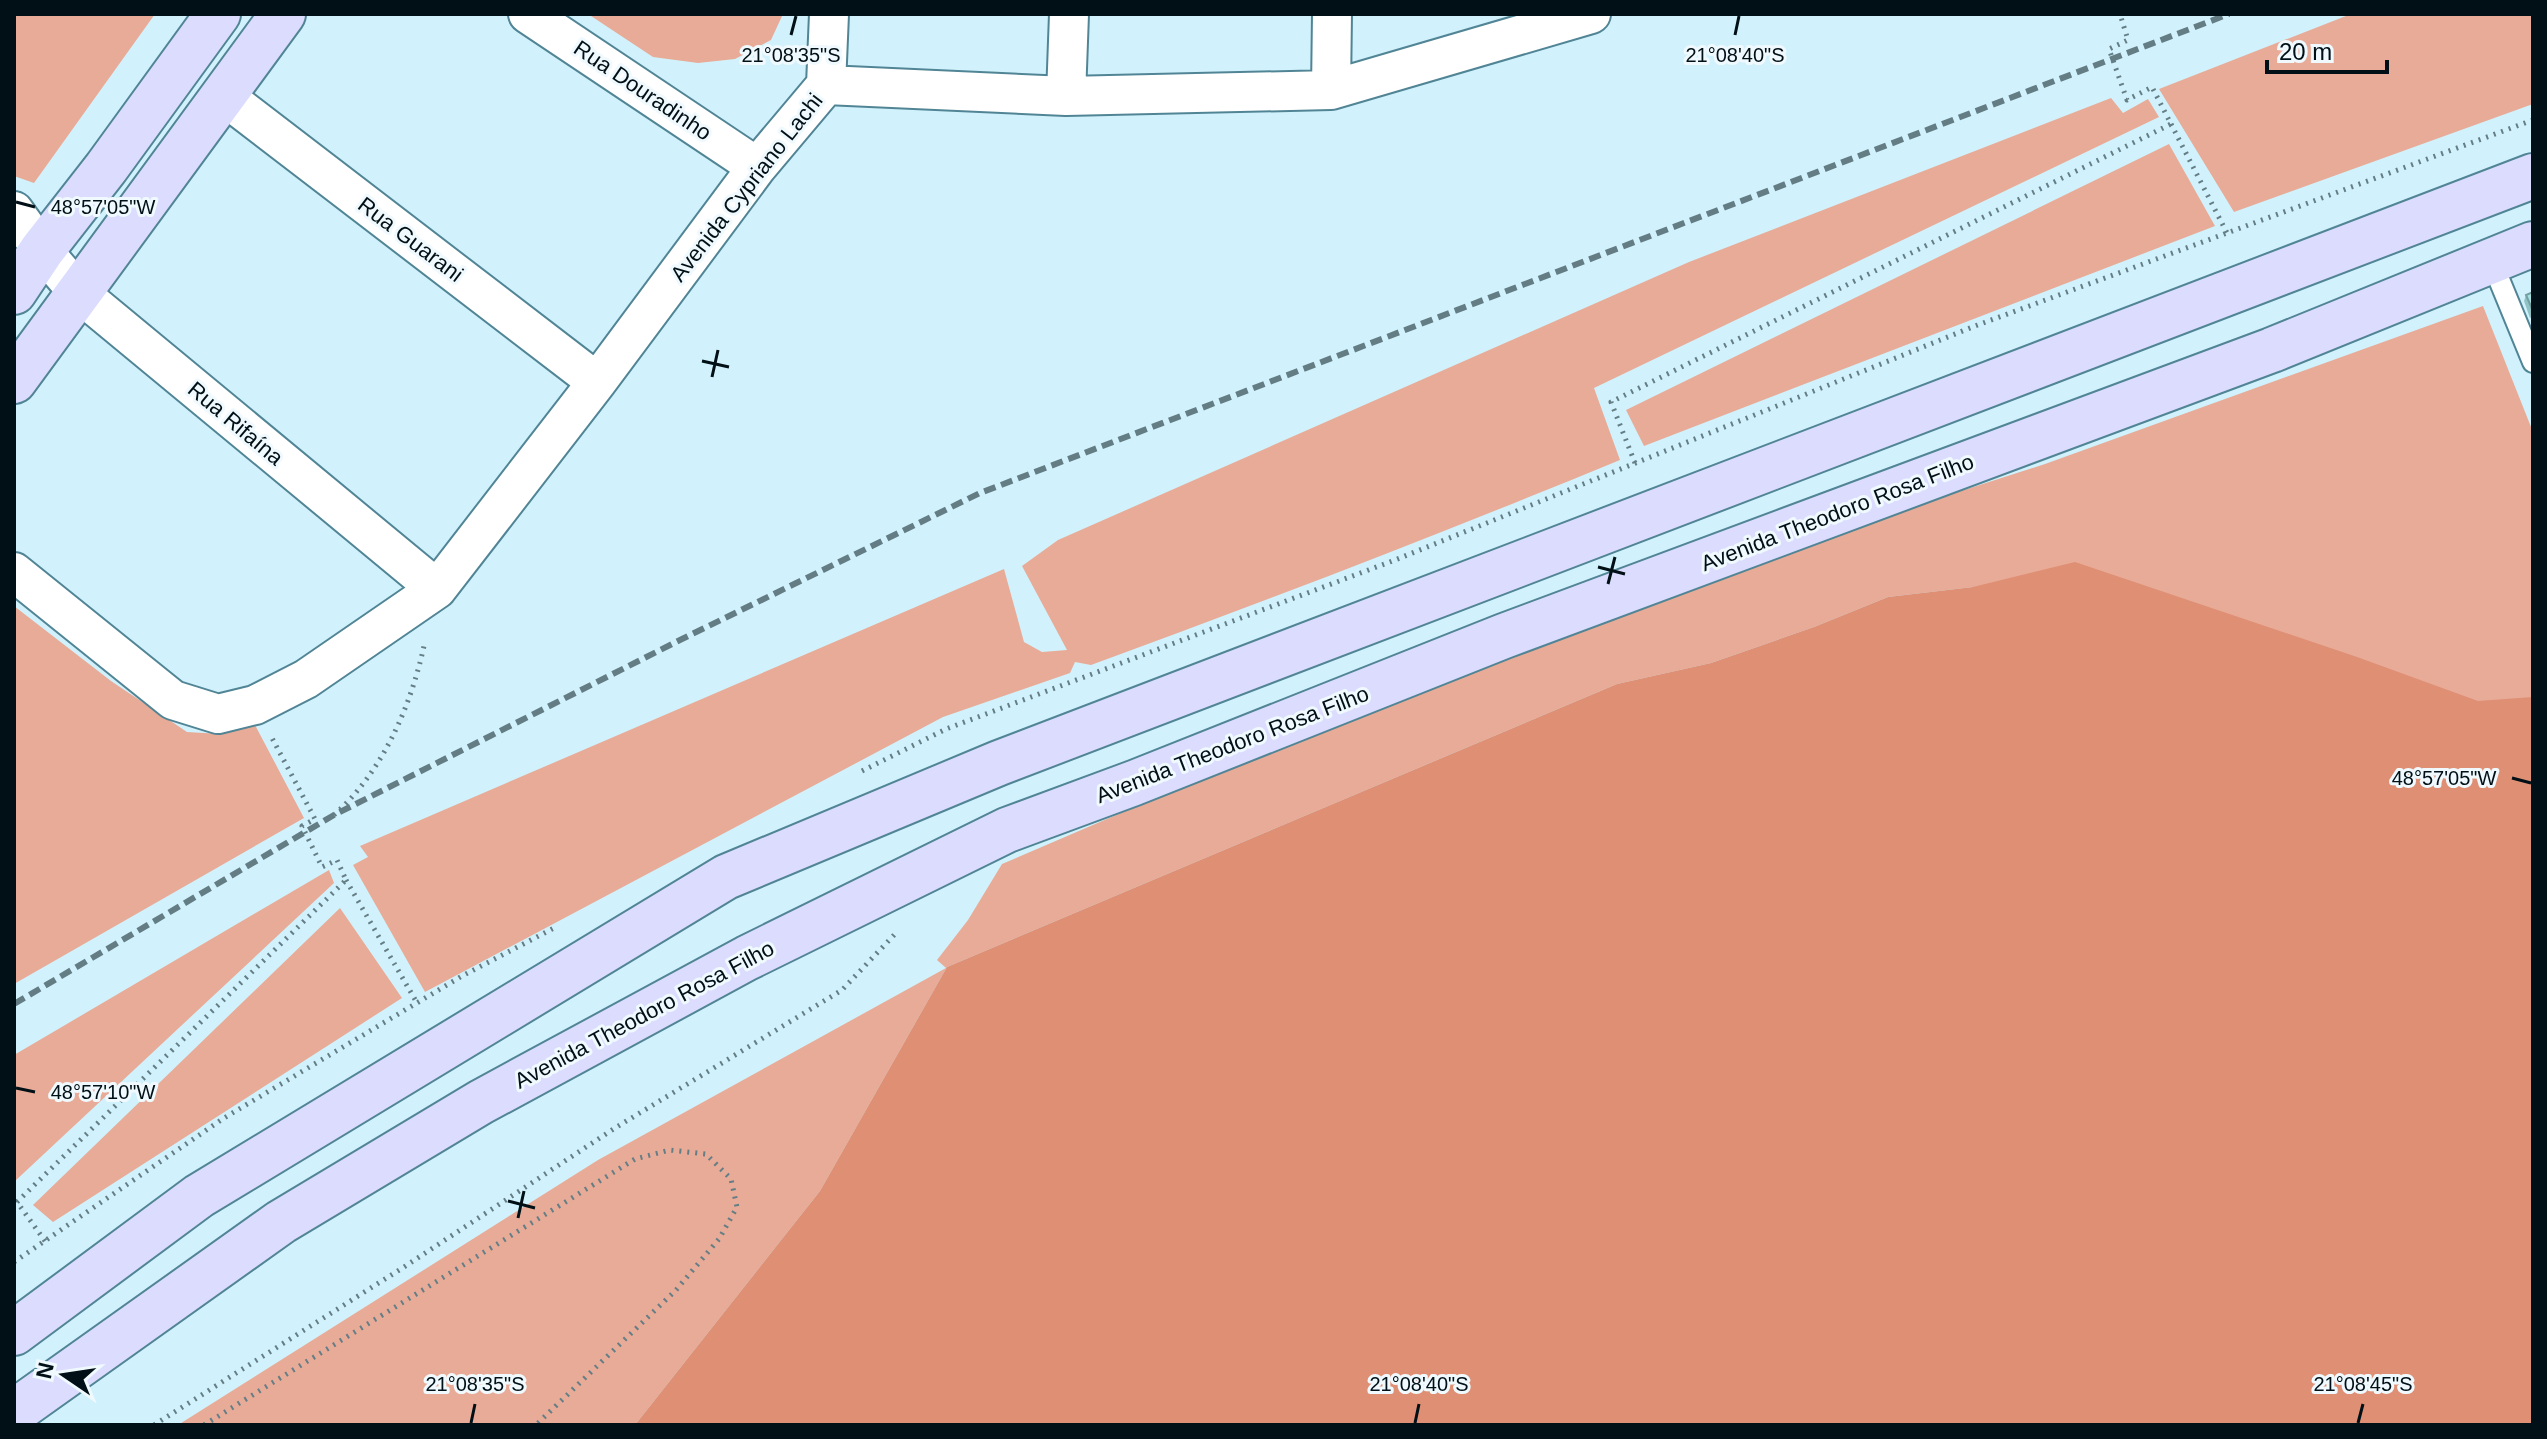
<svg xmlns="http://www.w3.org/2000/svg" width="2547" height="1439" font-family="Arial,sans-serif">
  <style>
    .green { fill: #e8ab97 }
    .forest { fill: #de8f74 }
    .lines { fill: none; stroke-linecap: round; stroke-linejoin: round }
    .service-casing { stroke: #518595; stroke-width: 24 }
    .minor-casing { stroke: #518595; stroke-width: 42 }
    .secondary-casing { stroke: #518595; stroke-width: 48 }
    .path { stroke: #657e86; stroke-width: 5; stroke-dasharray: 2 6; stroke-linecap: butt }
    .service { stroke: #fff; stroke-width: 20 }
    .minor { stroke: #fff; stroke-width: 38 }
    .secondary { stroke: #dbdcfe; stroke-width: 44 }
    .rail { stroke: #647d85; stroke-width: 6; stroke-dasharray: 12 6; stroke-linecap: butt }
    .wall { fill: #90c3c5 }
    .building { fill: #a7e3e5; stroke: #759fa0; stroke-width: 2 }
    .ticks { fill: none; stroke: #001016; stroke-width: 3 }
    .labels { text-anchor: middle; stroke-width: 6; stroke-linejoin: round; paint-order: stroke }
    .street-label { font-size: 22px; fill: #001016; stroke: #f0fafe }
    .ticks-label { font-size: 20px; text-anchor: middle; fill: #001016; stroke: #f0fafe; stroke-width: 6; stroke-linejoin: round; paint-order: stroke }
  </style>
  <rect width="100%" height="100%" fill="#d1f2fc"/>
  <path class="green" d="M14,14h141l-121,169 -20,-7z
    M588,14h195l-12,26 -36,19 -37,4 -45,-6z
    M2351,14h182v90l-299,108 -75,-123z
    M2111,98l12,15 25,-14 11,18 -565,271 26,72c-175,72 -351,140 -529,205l-16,-3 -5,11 -127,44 -518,275 -72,-127 15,-8 -8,-11 644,-277 20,73 18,10 25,-2 -45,-84 36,-26 631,-278z
    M2169,144l46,82 -571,220 -18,-36z
    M2483,306l50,126v705l-560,-550 -85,10 -74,30 -103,36 -94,21 -670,283 -127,224 -185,234h-457l420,-265 348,-192 -9,-8 31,-40 34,-56 601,-258 442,-142z
    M14,606l97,75 76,51 34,2 34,-9 49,93 -290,166z
    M329,870l5,13 -320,299v-127z
    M340,908l62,90 -349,224 -20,-17z"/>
  <path class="forest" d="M2075,562l282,95 121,44 55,-4v728h-1898l185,-234 127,-224 670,-283 94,-21 103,-36 74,-30 85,-10z"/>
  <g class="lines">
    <defs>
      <path id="service" d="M2491,260l42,102"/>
      <path id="minor" d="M528,14l229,153
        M826,85l3,-71
        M1331,90l1,-76
        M224,96l373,286
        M1066,96l3,-82
        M14,211l28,39 36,42 359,297
        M14,572l159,128 45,14 37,-9 51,-26 131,-90 160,-207 160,-215 69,-82 240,11 265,-6 260,-76"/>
      <path id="secondary" d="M14,292l28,-42 64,-82 112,-154
        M14,381l269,-367
        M14,1333l185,-137 527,-319 273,-114 1534,-587
        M14,1412l267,-190 200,-120 266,-144 260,-128 127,-47 370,-147 768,-286 261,-106"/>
    </defs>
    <use href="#service" class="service-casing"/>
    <use href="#minor" class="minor-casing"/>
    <use href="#secondary" class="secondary-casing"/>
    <path class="path" d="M2171,124l56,109
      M1635,463l-24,-61 560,-278 -19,-37 -25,13 -18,-51 19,-9 -8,-26
      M862,771l84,-42 449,-169 580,-234 558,-206
      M334,815c48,-43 76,-106 90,-169
      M346,880l71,123
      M45,1241l-28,-39 329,-322 -9,-20 -15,7 -20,-41 13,-7 -43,-81
      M14,1262l210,-144 238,-142 92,-48
      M154,1425l250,-158 211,-139 227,-138 53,-56
      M204,1425l431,-266 35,-9 36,4 25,25 6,28 -18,32 -43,51 -140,135"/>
    <use href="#service" class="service"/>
    <use href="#minor" class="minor"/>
    <use href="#secondary" class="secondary"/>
    <path class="rail" d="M14,1004l320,-189 348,-176 298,-146 1249,-479"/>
  </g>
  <path class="wall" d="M2533,292v24l-3,2 -6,-17 2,-6z"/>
  <path class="building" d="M2533,292v19l-7,-16z"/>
  <path class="ticks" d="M791,35l5,-19M1735,35l4,-19M16,202l19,5M702,361l27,6M712,377l6,-27M1598,567l27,7M1608,584l7,-27M2512,778l19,5M16,1088l19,4M508,1201l27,7M518,1218l6,-27M471,1423l4,-19M1415,1423l4,-19M2358,1423l5,-19"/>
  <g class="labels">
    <g class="street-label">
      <text transform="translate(643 90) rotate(34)" y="8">Rua Douradinho</text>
      <text transform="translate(746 187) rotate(-52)" y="8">Avenida Cypriano Lachi</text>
      <text transform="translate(411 239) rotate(37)" y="8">Rua Guarani</text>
      <text transform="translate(236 423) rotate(40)" y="8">Rua Rifaína</text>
      <text transform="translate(1837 512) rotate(-21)" y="8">Avenida Theodoro Rosa Filho</text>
      <text transform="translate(1232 744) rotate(-21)" y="8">Avenida Theodoro Rosa Filho</text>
      <text transform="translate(644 1014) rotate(-28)" y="8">Avenida Theodoro Rosa Filho</text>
    </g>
  </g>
  <g class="ticks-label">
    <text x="791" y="62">21°08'35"S</text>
    <text x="1735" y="62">21°08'40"S</text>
    <text x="103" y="214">48°57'05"W</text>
    <text x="2444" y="785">48°57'05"W</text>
    <text x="103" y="1099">48°57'10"W</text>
    <text x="475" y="1391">21°08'35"S</text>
    <text x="1419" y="1391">21°08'40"S</text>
    <text x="2363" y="1391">21°08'45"S</text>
  </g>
  <rect width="2547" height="1439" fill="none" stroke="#001016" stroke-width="32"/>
  <g transform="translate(64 1375) rotate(283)" stroke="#f0fafe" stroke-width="6" paint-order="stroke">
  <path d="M0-6L14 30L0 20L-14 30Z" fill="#001016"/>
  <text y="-12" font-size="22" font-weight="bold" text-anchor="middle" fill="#001016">N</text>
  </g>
  <path d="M2267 60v12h120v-12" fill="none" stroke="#001016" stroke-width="4"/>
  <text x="2279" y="60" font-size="24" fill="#001016" stroke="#f0fafe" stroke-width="6" paint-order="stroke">20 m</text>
</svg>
